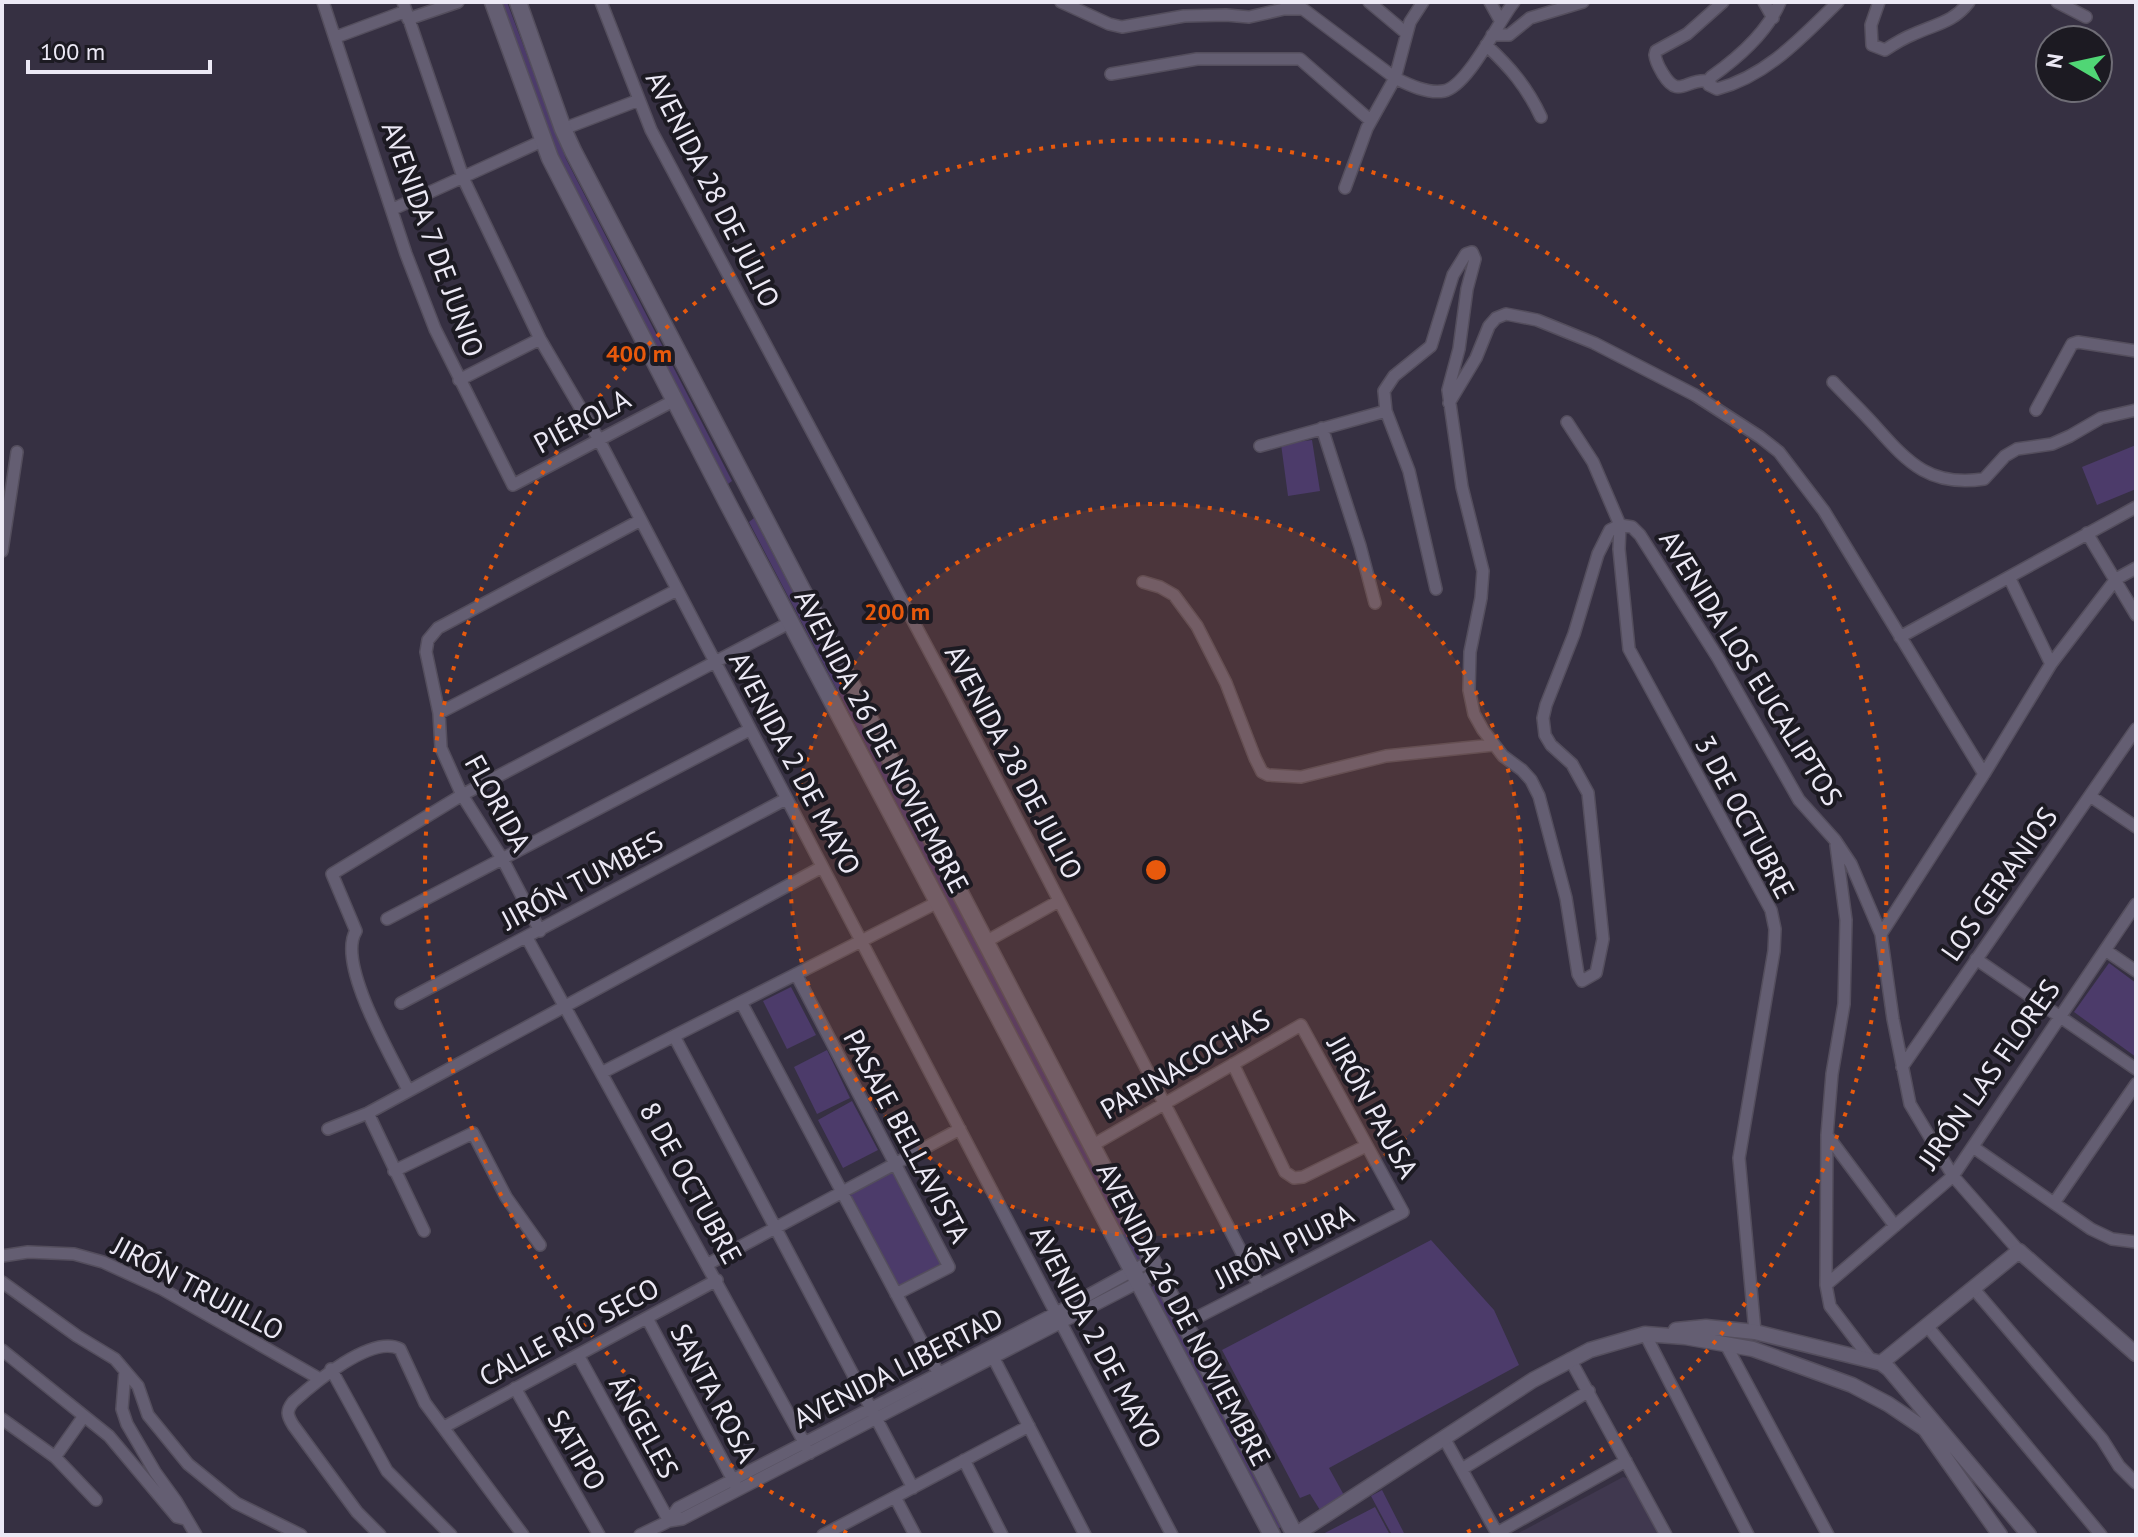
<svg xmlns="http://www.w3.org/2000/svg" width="2138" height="1537" font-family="'PT Sans',sans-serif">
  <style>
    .built { fill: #40384f }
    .green { fill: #4c3b6a }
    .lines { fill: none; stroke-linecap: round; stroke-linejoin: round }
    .minor-casing { stroke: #544e5d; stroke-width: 14 }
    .tertiary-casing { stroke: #544e5d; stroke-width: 17 }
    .secondary-casing { stroke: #544e5d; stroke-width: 19 }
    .minor { stroke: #645e72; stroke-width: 11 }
    .tertiary { stroke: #645e72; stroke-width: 14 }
    .secondary { stroke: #645e72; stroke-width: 16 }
    .ring { fill: none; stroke: #e8590c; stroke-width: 4; stroke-dasharray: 4 8 }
    .labels { text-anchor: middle; stroke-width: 8; stroke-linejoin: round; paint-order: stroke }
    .street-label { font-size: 28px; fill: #ece9f5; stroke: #1c1a22 }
    .centre { fill: #e8590c; stroke: #1c1a22; stroke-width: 4 }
    .ring-label { font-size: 24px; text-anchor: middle; font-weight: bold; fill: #e8590c; stroke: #1c1a22; stroke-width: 8; stroke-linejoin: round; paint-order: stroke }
  </style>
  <rect width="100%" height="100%" fill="#363042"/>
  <path class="built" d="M1623,1477l7,2 28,56h-143z"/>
  <path class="green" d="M500,2h7l59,157 166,322 -4,3 -167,-320z
    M1312,440l8,51 -32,5 -7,-52z
    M2136,445v44l-39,16 -15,-38z
    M754,518l391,744 -6,4 -390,-744z
    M2109,963l27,20v74l-62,-45z
    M791,987l25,48 -29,14 -24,-48z
    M827,1050l23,48 -33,16 -23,-47z
    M852,1101l26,49 -35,18 -25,-48z
    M890,1168l53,99 -43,21 -53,-97z
    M1431,1240l63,70 25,55 -190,103 16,29 -25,13 -10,-16 -10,4 -78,-148z
    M1155,1285l126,242 -5,3 -126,-242z
    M1382,1490l23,45h-13l-21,-39z
    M1375,1507l15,28h-69z"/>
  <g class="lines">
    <defs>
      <path id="minor" d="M323,2l83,252 29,75 78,156 162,-85
        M403,2l61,178 76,159 58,99 574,1097
        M601,2l50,128 300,562 308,594
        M1061,2l48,22 13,3 62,-11 42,-1 23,2 35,-8h19
        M1369,2l37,31
        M1490,2l10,18
        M1764,2l9,16
        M1780,2c-13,31 -42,56 -69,75l-2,8 8,4c50,-13 85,-52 121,-87
        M1879,2l-8,23 1,20 13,5c9,-6 19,-12 29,-16 22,-10 40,-12 55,-32
        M2057,2l29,15
        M1303,9l92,69c14,7 33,16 49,13 24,-5 54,-69 70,-89
        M408,19l50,-17
        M1492,35h17l21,-17 53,-16
        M336,37l70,-26
        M1486,45c24,22 41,42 55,72
        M1111,74l86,-15h103l71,62
        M1708,81c-22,-3 -29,19 -45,-7 -4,-7 -7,-11 -8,-19l1,-4 31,-17 36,-32
        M563,129l76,-29
        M1345,188l22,-60 28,-50 15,-56 13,-20
        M393,209l149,-68
        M459,380l81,-41
        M1833,382c14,15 30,30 44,46 32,36 54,59 107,51l21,-23 12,-7 35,-5 18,-8 31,-18 35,-8
        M1449,403l27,-45 13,-32 7,-8 10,-4 31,6 57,23 101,52 65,42 19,15 45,59 160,263
        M2036,410l36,-66 6,-2 58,9
        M1567,422l26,40 27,63 12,2 8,8 78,123 81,142 36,40 16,24 30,70 12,85 17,85 43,72 66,75
        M1322,428l38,118 15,57
        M1260,446l126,-35
        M1620,525l-1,24 10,100 142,261 4,19 -1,22 -35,207 16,174
        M2087,533l49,82
        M2,551l15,-99
        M2009,577l42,87
        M1143,582l17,5 14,8 23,31 29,57 29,75 7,14 6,3 33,2 85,-21 107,-11
        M1436,589l-27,-118 -23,-60 -2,-20 10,-15 37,-30 22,-71 13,-21 6,-2 3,7 -8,30 -8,60 -11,41 14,97 21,84 -2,27 -11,54 -1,38 5,24 9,16 20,26 19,14 9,10 8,16 27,102 12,76 4,7 14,-8 7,-34 -15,-146 -16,-29 -21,-19 -6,-10 -2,-17 3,-13 28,-71 24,-80 12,-24 10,-5
        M1900,637l236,-130
        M439,713l238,-123
        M2090,796l46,31
        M1836,845l10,75 -2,84 -12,70 -5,61 -1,150 4,21 41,54
        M387,919l362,-189
        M540,931l-37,-71 -41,-65 -21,-47 -2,-35 -13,-61 2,-12 10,-12 203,-108
        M1881,934l103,-160 67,-110 65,-85 20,-11
        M527,938l283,515
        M987,941l72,-40
        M2105,950l31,21
        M1976,959l160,110
        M796,974l153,293 -53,27
        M741,1002l201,378
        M401,1003l385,-204
        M674,1036l239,452
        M1233,1064l52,108 9,6 9,-1 63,-31
        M1902,1067l234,-338
        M603,1072l335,-170
        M408,1090c-16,-33 -72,-127 -52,-159l-24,-57 130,-79 329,-173
        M368,1113l56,118
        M328,1129l40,-16 454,-246
        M1827,1135l68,91
        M1093,1145l208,-120 102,187 -217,111
        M1973,1147l118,82 21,10 24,3
        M394,1171l79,-38 33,64 34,48
        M2054,1203l82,-119
        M2,1256l26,-4 46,2 29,8 59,27 158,90
        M708,1264l252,-135
        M2,1282l75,54 38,23 23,27 10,29 40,49 48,39 65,32
        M1826,1285l127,-109 183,-272
        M1973,1288l129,151 17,27 17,17
        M647,1318l88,166
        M1927,1326l174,209
        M1645,1334l103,201
        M1725,1343l103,192
        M2,1350l107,86 68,81 8,2
        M578,1355l91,166
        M992,1355l93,180
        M1570,1359l96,176
        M331,1369l56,102 64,64
        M125,1371l-3,38 5,15 28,48 21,29 20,34
        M515,1388l84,147
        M2,1419l53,38 41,43
        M444,1427l273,-147
        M1444,1438l54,97
        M55,1457l29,-41
        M964,1460l38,75
        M1462,1469l127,-78
        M895,1497l20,38
        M669,1521l9,-13 378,-195 96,-53
        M1497,1533l129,-72
        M380,1535l-23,-23 -64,-87c-6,-10 -7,-14 0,-23 20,-18 79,-68 107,-53l25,54 98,132
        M640,1535l29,-14 13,-2 476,-247
        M823,1535l206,-109"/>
      <path id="tertiary" d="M1676,1330l30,-3 49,5 126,31 8,6 140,166
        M1881,1363l138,-112 117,103
        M1295,1535l238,-155 57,-30 55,-16 40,3 68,12 99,36 36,19 37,25 75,106"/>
      <path id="secondary" d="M493,2l57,156 178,346 544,1031
        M518,2l45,127 10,22c238,463 484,921 722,1384"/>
    </defs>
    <use href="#minor" class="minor-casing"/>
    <use href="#tertiary" class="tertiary-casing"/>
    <use href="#secondary" class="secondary-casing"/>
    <use href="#minor" class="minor"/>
    <use href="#tertiary" class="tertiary"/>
    <use href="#secondary" class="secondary"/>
  </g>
  <circle cx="1156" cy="870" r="366" fill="#e8590c" fill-opacity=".12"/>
  <g class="ring">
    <circle cx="1156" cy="870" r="366"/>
    <path d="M847 1533A731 731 0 1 1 1465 1533"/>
  </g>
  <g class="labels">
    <g class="street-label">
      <text transform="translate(713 189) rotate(63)" y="10">AVENIDA 28 DE JULIO</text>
      <text transform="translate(433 239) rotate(70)" y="10">AVENIDA 7 DE JUNIO</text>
      <text transform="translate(582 421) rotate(-28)" y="10">PIÉROLA</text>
      <text transform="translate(1751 668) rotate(58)" y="10">AVENIDA LOS EUCALIPTOS</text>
      <text transform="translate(882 741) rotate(62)" y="10">AVENIDA 26 DE NOVIEMBRE</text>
      <text transform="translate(1014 762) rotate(62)" y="10">AVENIDA 28 DE JULIO</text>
      <text transform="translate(795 763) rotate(62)" y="10">AVENIDA 2 DE MAYO</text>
      <text transform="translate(498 803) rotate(61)" y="10">FLORIDA</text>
      <text transform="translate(1745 817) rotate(62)" y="10">3 DE OCTUBRE</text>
      <text transform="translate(582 880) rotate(-28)" y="10">JIRÓN TUMBES</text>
      <text transform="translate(1999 884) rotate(-55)" y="10">LOS GERANIOS</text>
      <text transform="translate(1185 1064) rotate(-30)" y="10">PARINACOCHAS</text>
      <text transform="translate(1989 1074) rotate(-55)" y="10">JIRÓN LAS FLORES</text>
      <text transform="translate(1373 1107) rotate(61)" y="10">JIRÓN PAUSA</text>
      <text transform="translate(907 1136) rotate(62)" y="10">PASAJE BELLAVISTA</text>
      <text transform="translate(691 1183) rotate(61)" y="10">8 DE OCTUBRE</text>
      <text transform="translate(1284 1246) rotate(-27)" y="10">JIRÓN PIURA</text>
      <text transform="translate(198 1288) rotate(28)" y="10">JIRÓN TRUJILLO</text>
      <text transform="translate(1184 1314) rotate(62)" y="10">AVENIDA 26 DE NOVIEMBRE</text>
      <text transform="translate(569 1332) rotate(-28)" y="10">CALLE RÍO SECO</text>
      <text transform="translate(1096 1337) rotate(62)" y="10">AVENIDA 2 DE MAYO</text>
      <text transform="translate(898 1368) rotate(-27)" y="10">AVENIDA LIBERTAD</text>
      <text transform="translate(714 1393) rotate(62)" y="10">SANTA ROSA</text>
      <text transform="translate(644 1427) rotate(61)" y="10">ÁNGELES</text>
      <text transform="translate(577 1450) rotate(60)" y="10">SATIPO</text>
    </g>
  </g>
  <circle cx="1156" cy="870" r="12" class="centre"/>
  <g class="ring-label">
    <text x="639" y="362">400 m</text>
    <text x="897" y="620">200 m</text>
  </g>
  <rect width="2138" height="1537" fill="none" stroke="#ece9f5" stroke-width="8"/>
  <g transform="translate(2074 64) rotate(279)"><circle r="38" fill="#1c1a22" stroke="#6f6d76" stroke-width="2"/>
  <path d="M0-6L14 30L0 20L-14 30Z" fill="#50d675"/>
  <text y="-12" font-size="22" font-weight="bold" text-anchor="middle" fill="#ece9f5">N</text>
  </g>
  <path d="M28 60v12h182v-12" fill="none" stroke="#ece9f5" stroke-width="4"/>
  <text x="40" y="60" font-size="24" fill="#ece9f5" stroke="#1c1a22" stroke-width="6" paint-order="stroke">100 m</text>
</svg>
